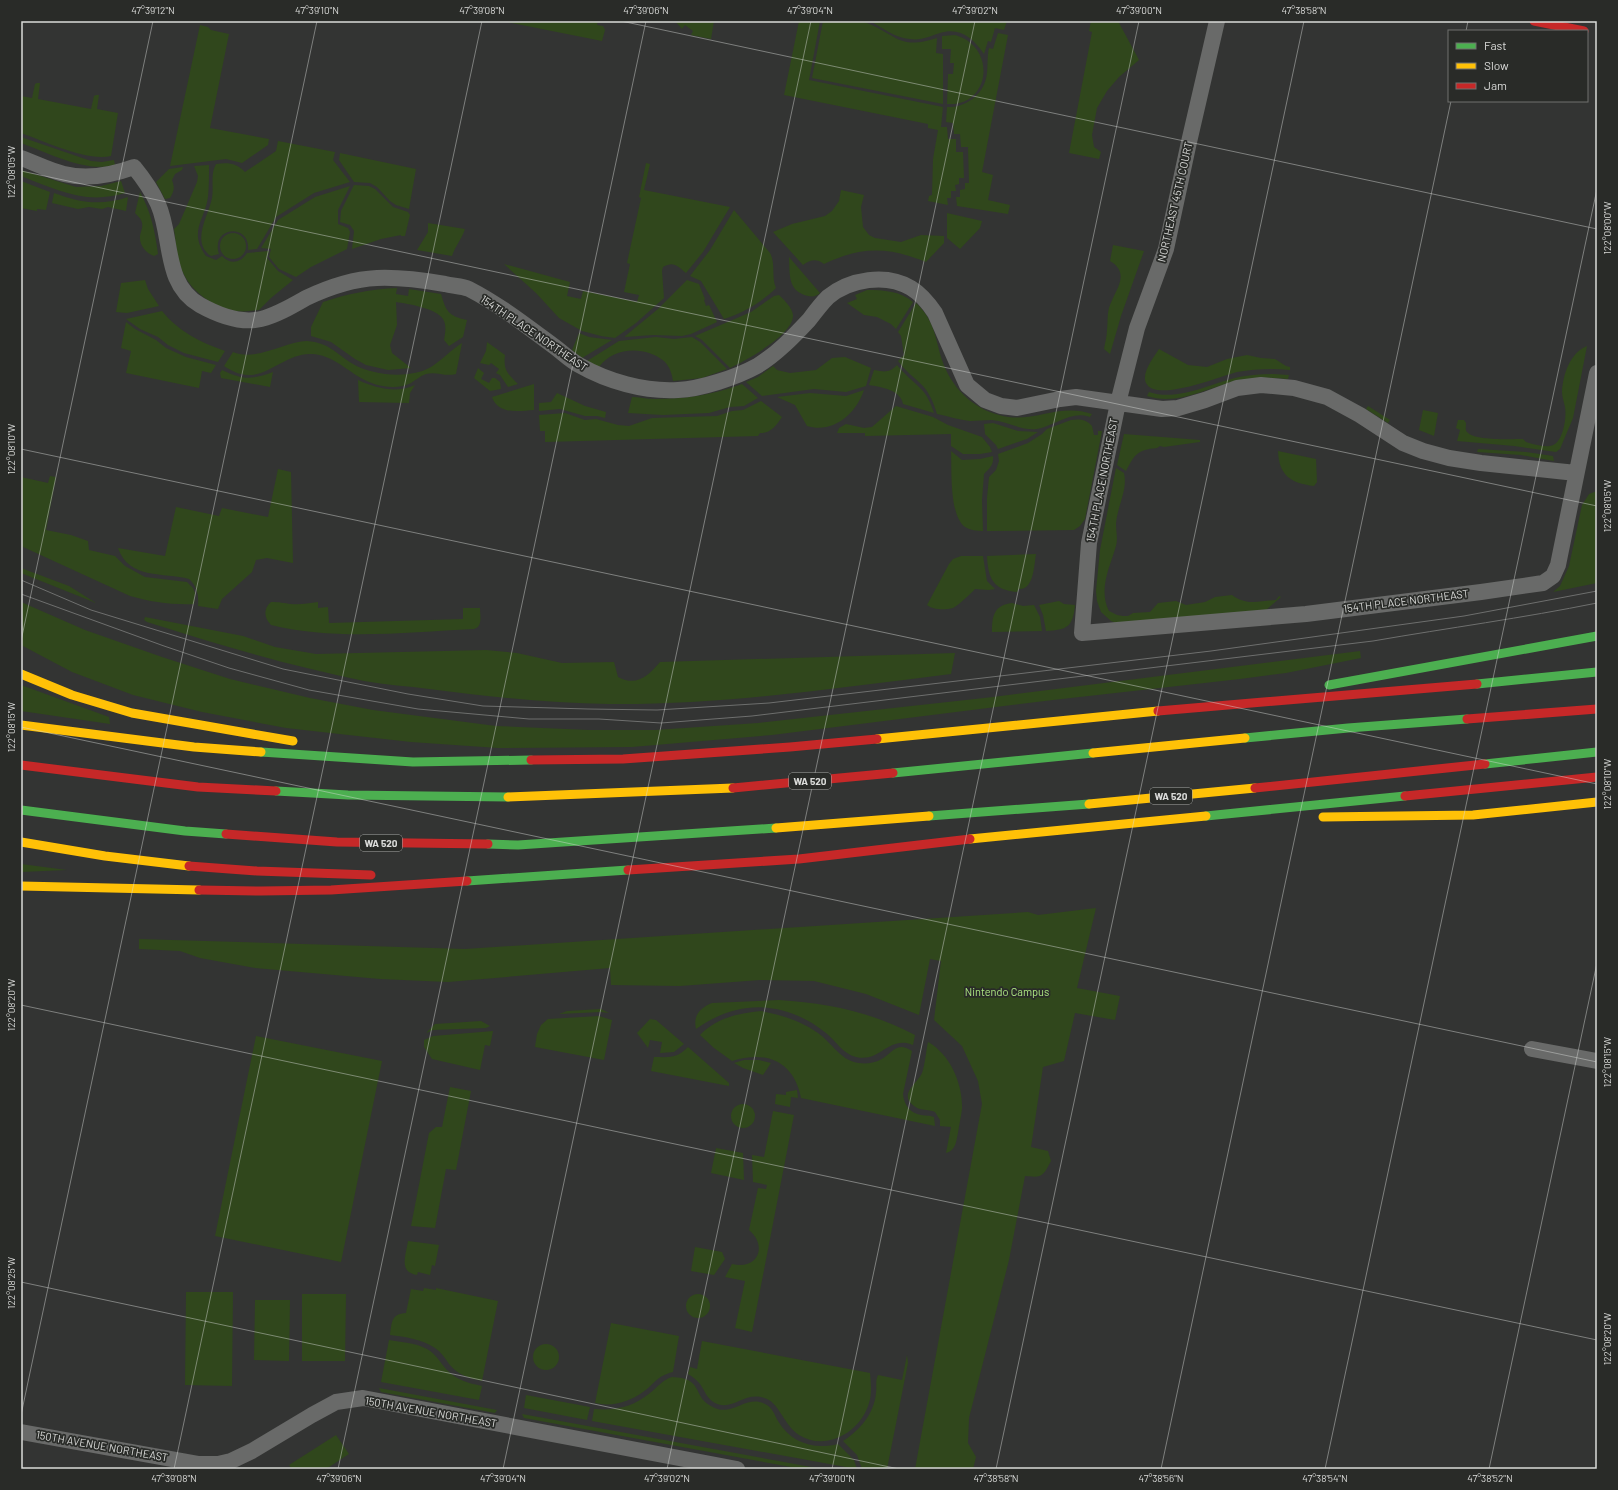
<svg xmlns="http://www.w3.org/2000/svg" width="1618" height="1490" font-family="Barlow,sans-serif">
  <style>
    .green { fill: #30471c }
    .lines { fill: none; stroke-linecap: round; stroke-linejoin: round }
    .street { stroke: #696a69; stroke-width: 16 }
    .fast { stroke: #4caf50; stroke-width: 9 }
    .slow { stroke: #ffc107; stroke-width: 9 }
    .jam { stroke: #c62828; stroke-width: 9 }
    .tram { stroke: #6e6f6e; stroke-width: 1 }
    .ticks { fill: none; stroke: #dadbd9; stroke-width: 1; stroke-opacity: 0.45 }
    .labels { text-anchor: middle; stroke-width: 3.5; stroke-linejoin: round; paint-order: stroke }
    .shield { fill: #292b28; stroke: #a5a6a4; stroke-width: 1 }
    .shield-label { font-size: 10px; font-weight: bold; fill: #dadbd9 }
    .street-label { font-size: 11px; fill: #dadbd9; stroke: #292b28 }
    .park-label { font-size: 11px; fill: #ade782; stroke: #292b28 }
    .neatline { fill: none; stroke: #dadbd9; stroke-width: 1.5 }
    .ticks-label { font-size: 10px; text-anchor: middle; fill: #dadbd9 }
  </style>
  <rect width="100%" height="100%" fill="#333433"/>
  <path class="green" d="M502,21h96l-1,4 6,1 2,4 -3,11z
    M675,21h39l-3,18 -20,-4 2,-4 -8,-6 -3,4z
    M799,21h21l-11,59 134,27 -2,20h6l1,12h8v13h7l1,26h-5v6l-4,1 1,6h-5v7h-4l1,7 -20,-4 1,-5 3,-1 1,-36 5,-29 -10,-2v-4l-144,-29z
    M823,21c11,0 31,-3 41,1 32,11 33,29 73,16l-1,15 7,1v50l-131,-26z
    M870,21h137l-3,9 -9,-2 -4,14 -3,-1 -4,13c-11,-16 -24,-27 -44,-21 -10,3 -19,8 -30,6 -15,-1 -27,-11 -40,-18z
    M1091,21h27l21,39 -20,17 -12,14 -10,17 -5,27 2,12 7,5 -2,7 -30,-6 23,-121 -3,-1z
    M200,25l8,2 3,3 18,4 -19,94 59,11 -1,6 -26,18 -16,-4 -56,7z
    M998,33l10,2 -26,137 11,3 -5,25 22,5 -2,9 -51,-8 -1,-9h4v-7l5,-1v-6h4l-1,-36h-7l-1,-13h-6l-1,-11 -7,-1 1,-15c19,1 38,-13 40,-34 1,-9 0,-16 2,-25l4,1z
    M955,35c43,12 35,72 -8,69l1,-30h5l1,-11h-4l1,-14h-9v-13z
    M37,83h3l-2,16 53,10 3,-13 2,-1h3l-2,14 21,4 -7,43c-23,6 -67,-15 -90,-23v-37l11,2 3,-14z
    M21,137l70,24 11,1 12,-2 1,5c-30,8 -66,-12 -94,-22z
    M278,141l57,11 -2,8 17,22 -36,11 -38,24 -19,32 -9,1c3,-27 -38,-24 -29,4l-8,2c-21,-14 -2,-41 1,-58 2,-11 -2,-24 4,-34 12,-2 21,-1 29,8l31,-21z
    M340,153l76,16 -7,40 -13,-4 -6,-4 -13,-14 -7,-4 -16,-1 -15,-22z
    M646,163l4,1 -6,26 86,17 -27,45 -17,21c-9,-7 -12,-12 -23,-6l-1,4 2,27 -28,25 -21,15 -14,-2 -19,-5 -23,-13 -23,-25 -32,-29 66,18 -3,14 14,3 2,-8 54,11 2,-7 -15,-3 6,-28 -3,-1 14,-65 -2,-1z
    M209,165c0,10 0,21 -1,32 -3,23 -20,34 -2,59l10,4 6,-4c8,9 19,7 25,-3l22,-2 -2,7 11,13 15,9 -22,18 -12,12c-8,1 -16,2 -24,1 -23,-4 -46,-21 -54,-43 -5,-13 -5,-26 -7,-39l5,-5 18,-42 1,-6 -4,-10z
    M183,167l-1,3 -7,4 -3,6c3,8 2,11 -2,18l-5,1 -9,-17 13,-13z
    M21,170l55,17 25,-1 20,-5 4,12c-39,12 -68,-3 -104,-17z
    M21,181l29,11 -4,18 -9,-1v2l-16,-3z
    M354,185l15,1 6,3 18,18 15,5 2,3 -5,21h-4v-1l-20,4 -29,10 2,-18 -4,-6 -10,-3 1,-11z
    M350,186l-12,24v14l10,4 2,4 -3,17 -36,18 -15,10 -17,-8 -10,-12 2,-8 -10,-1 17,-28 37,-23z
    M841,190l23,5 -3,12 2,20 6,8 6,3 26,4 20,-7 23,1v7l-18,19c-38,-15 -64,-16 -102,2 -8,-6 -14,-4 -21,1l-30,-33 19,-8 33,-8 7,-5 7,-10z
    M140,192c11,20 15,39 18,62l-4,2c-8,-3 -15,-11 -14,-20 1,-6 4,-10 1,-16 -1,-2 -4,-5 -6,-7z
    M54,193c27,10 47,13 74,4l-2,14 -18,-4 -6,2 -13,-2 -11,2 -26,-6z
    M734,210l36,43c6,11 1,23 6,35 -14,14 -33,25 -52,31l-23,-38 -11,-5 20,-26z
    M947,213l35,8 -2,7 -20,21 -13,-11z
    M428,223l37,6c-3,10 -10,17 -13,27l-35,-6 11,-18z
    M220 246a13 13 0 1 1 26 0a13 13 0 1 1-26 0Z
    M1113,245l31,6 -23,65 -11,38 -6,-5c1,-6 3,-13 3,-19 1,-7 0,-15 2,-22 5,-17 23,-34 1,-47z
    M789,257l31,36c-3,3 -7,4 -12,3 -21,-5 -18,-22 -19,-39z
    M145,280l3,9 11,17 -32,7 -11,-1 5,-29z
    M687,280l12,4 6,15 -1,1 2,6 3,-1 8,17 -26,12 -9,2 -29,-1 -29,2 34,-28z
    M397,288l-1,6 12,2 1,-7 32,5c5,17 7,22 26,26l-4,17 -14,9 -5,-6c1,-6 3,-15 -1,-21 -7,-11 -35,-15 -47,-17l1,23 -7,20 2,8 19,15 -23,2 -22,-5 -11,-6 -24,-17 -20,-6v-9l12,-25c24,-8 48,-13 74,-14z
    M867,290c17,0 33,1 46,12l-17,27 -5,-5 -14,-7 -13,-2 -17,-12 10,-4 -2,-4z
    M779,295c5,5 13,12 14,20 1,20 -47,45 -63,53l-28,-28 -7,-4 56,-24 23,-16z
    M916,303c19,18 19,35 26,57 9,27 30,48 57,55 33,10 59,-13 93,-1l-2,3c-18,-7 -36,9 -53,12 -16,2 -30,-8 -45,-9 -8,0 -15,1 -22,1 -11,-1 -22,-5 -33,-7 -3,-10 -7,-20 -14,-28 -9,-9 -17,-14 -25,-25l6,-6 -3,-19 -3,-4z
    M162,311c17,21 38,31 63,40l-7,11 -34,-9 -16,-8 -10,-8 -18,-8 -14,-10z
    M126,322l9,7 21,11 10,8 20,9 30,8 -5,8 -9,-2 -3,17 -73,-15 5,-22 -10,-3z
    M579,333l10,4 23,3 -30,18 -10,-8z
    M656,337l18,2 18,-2 8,5 27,27 -25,9 -29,3c-1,-7 -3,-14 -9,-20 -18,-15 -50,-15 -65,6l-12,-6 32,-20z
    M307,341c23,2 28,12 46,23 20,12 58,15 78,3 11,-7 20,-17 31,-24l-6,31c-12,3 -19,-3 -30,0 -6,2 -10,6 -15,9 -15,8 -37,3 -50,-5 -16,-9 -29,-23 -49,-24 -26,-2 -47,27 -71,20 -6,-1 -12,-5 -17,-8l9,-14c23,10 53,-11 74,-11z
    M487,342l18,13c-2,15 3,19 13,29l-10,3 -8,-12 -4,-2 3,-4 -8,-6 -2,2 -9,-2 6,-12z
    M1587,346l-14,72 -13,31 -4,3 -42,-6 -57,-5 3,-11 -4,-2 2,-8h6l2,3c0,3 -1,7 1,9 7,9 45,7 56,7l3,3c7,2 16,5 24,4 13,-1 17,-29 15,-39 -1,-5 -3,-10 -3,-15 1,-18 8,-39 25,-46z
    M1159,349l29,16 19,2 20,-8 20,-4 14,3 14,1 11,7 4,1v3c-18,-2 -35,-1 -53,2 -16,4 -81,31 -91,11 -5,-10 8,-26 13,-34z
    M845,357l26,11 -5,18 -20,6 -32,-3 -52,7 -16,-14 12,-5 15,-11 4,4 13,3 26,-3 16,-12z
    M897,365c7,9 15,15 23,23 7,6 11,16 14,25l-31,-9c-2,-14 -22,-17 -34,-19l5,-15c11,2 15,3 23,-5z
    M478,368l6,5 -3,6 8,4 3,-5h3l5,4 1,7 -11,2 -16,-13z
    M222,370c21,10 29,10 51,2l-3,15 -49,-9 -1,-5z
    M1273,374l16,1 -1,4c-17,-2 -35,-2 -52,2 -29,7 -59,25 -89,15l2,-4c29,10 62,-9 90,-15 11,-2 23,-3 34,-3z
    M358,380c18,8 38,14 57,5l-5,8 -1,10 -50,-1z
    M534,384v26c-15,1 -36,5 -42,-13z
    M742,384l16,14 -14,8 -14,1 -21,6 -46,2 -35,-2 4,-16c7,0 14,2 22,2 31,0 59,-4 88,-15z
    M864,390c-8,24 -31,44 -57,36l-12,-21 -18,-8 33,-4 36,3z
    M557,393l28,13 21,6 -1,6 -8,-2h-12l-25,-7 -21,2v-8l12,-1z
    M761,401l21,16c-5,8 -12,17 -22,16l-2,3 -213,6v-11h-5l-1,-16 26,-2 20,7 11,-1 22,6 11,1 23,-8 65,-2 15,-5 11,-1z
    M896,406l37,11 15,8 34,12 8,10 2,5 -12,2h-17l-12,-8v-12l-86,2v-3h-28l2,-5 7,-4 18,4 8,-1z
    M1368,406l22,14 -2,3 -22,-14z
    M1423,410l15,3 -4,23 -15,-6z
    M1071,420c8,-1 15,-1 21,6l2,9h4v-4h4l-17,88 -5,7 -6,4 -87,1v-33l2,-21 7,-7 3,-9 -1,-7 30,-11 14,-9 5,-5z
    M993,423l25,8 20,1 -11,7 -29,10 -2,-4 -11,-11 -1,-10z
    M1124,434l76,6v2l-36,5 -4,-1 -3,2c-20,2 -22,6 -31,23l-9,-6z
    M1478,449l48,3 27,4 1,5 -33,-6 -44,-3z
    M951,451l11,9 18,-1 13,-3c1,9 -3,12 -9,18l-2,26 1,31c-6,0 -13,-1 -18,-4 -16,-12 -13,-57 -14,-76z
    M1278,451l38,8 1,23 -3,4c-24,-3 -35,-11 -36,-35z
    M1116,468l8,5c4,17 -7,34 -8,51 0,8 2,14 0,22 -6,21 -18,43 -7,65l8,4 6,1h5l5,-3 17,-1 8,-9 18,-2 10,4 19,-3 10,-5 17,-2c15,11 27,6 44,5l3,-4 2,1 -15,13 -150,13 -5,-2 -10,-9 -4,-11 -1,-10 4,-41z
    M278,469l13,3 2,91 -26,-5 -11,2 -4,12 -30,27 -4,10 -20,-3c1,-11 -1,-20 -9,-27 -25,-7 -60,1 -71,-31l47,8 11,-49 43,9 3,-8 46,9z
    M50,476l6,1 -10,53 25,5 17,6 1,9 26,6 10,10 20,11 42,5 6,6 2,5 -1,11c-22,1 -43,-2 -64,-8l-109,-50v-69l27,6z
    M1597,491v92l-44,9 7,-6 9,-20 13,-61 7,-11z
    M1036,554c-2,11 -2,36 -17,35l-2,3c-24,-2 -29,-14 -30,-36z
    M961,556h22l4,25 8,8 -6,1 -14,-1c-5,5 -16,16 -22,19 -8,2 -20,2 -26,-3l22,-41 4,-5z
    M21,568l48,18 27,17 -75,-30z
    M1059,601l5,3 11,1c-2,22 -8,25 -29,26l-3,-16 -4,-10z
    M21,602l64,28 77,27 68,22 80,19 63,12 123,16 93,4h66l103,-7 235,-26 367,-46 1,7 -75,15 -46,6 -187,21 -281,35 -140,12 -134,1 -87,-6 -125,-14 -84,-16 -69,-17 -61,-23 -51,-27z
    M271,602c8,0 13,1 20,2 9,1 18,-1 27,-2v6l10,-1 1,16 134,-4v-11h17c0,7 3,19 -6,21 -67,3 -137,12 -203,-4 -7,-7 -8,-16 0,-23z
    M1012,603l11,3 11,-1 6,12 2,14 -50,1c0,-16 2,-27 20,-29z
    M145,617l98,19 32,11 41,7 170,-4 31,3 45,10 52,-1 4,15c19,10 30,-1 42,-15l295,-9 -4,21c-114,14 -228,31 -342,30 -60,-1 -120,-7 -180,-15 -21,-3 -43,-4 -65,-8 -73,-15 -145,-36 -217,-59l-3,-2z
    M21,685l88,32 1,7 -89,-13z
    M21,864l46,6 -46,2z
    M1096,908l-19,80 43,8 -5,24 -40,-7 -11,48 -21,6 -12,80 17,4 3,10c-8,15 -8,17 -26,15l-16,84 -40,158 -1,25 8,14 -3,12h-58l67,-365 -4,-23 -16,-35 -28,-26 7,-59 -11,-2 -11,56 -53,-21 -52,-13 -54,-1 -80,6 -69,-1 -1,-17 -162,14 -68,-3 -125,-11 -55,-10 -20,-7 -41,-2v-10l326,10 563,-37 10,3z
    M779,1000c48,3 93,12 136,35l-2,10c-25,-10 -32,18 -57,12 -13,-3 -20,-16 -30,-24 -41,-33 -88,-34 -130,-4 -3,-14 4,-21 16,-26z
    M601,1009l8,4 -8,-1 -42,2 8,-3z
    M761,1011c21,4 40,10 57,22 14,10 23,28 41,30 7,1 15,0 21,-3 12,-6 16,-20 32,-9l-9,43c1,11 7,19 18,21 5,1 8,0 13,2l1,9 -134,-28c-7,-37 -35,-48 -69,-37l-18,-13 -14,-13c16,-17 39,-22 61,-24z
    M599,1016l13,4 -8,40 -69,-13 2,-13 4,-9 7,-6z
    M650,1019l6,1 28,24 -10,8 -14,1 2,-11 -12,-2 -2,8 -11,-15z
    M481,1021l9,5 -4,2 -53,2 -7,3 9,-9z
    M493,1031l-3,15 -5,-1 -5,25 -48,-11 -8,-12v-7l9,-4z
    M256,1036l126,25 -41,201 -126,-26z
    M928,1042c22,12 35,42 34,67 -1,8 -3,16 -4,24 -2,9 -2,17 -12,20l5,-26 -11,-1v-6l-5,-8c-7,-3 -15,-1 -21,-6 -16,-12 3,-22 8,-33 3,-8 4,-22 6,-31z
    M688,1047l41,36v3l-78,-15 3,-14c15,0 22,2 34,-10z
    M744,1060h15l12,3 -8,12 -20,-7 -9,-5z
    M450,1087l21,4 -15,79 -10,-1 -11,59 -24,-2 18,-93 7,-6h6z
    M797,1090l1,8 -7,-1 -1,10 -15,-3 1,-10 10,1v-3z
    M731 1116a12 12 0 1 1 24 0a12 12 0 1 1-24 0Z
    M773,1111l21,4 -42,217 -17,-4 10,-47 -20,-4 7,-13c26,6 36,-18 17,-34l9,-42 8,1 1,-4 -14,-3 -1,-27 12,2z
    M716,1148l27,5 1,27 -33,-7z
    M408,1241l31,4 -4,21 -3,-1 -2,10 -12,-3 -1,3c-19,-3 -11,-20 -9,-34z
    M695,1247l27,5 3,7 -11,16 -23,-4z
    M424,1288l12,2v-2l62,13 -16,80c-13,-3 -24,-6 -33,-17 -4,-6 -8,-12 -14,-16 -13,-9 -30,-11 -45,-13 2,-13 1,-21 16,-22l5,-24 12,2z
    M186,1292h47l-1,94 -47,-1z
    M686 1306a12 12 0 1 1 24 0a12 12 0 1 1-24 0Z
    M302,1294h44l-1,67h-43z
    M255,1300h35l-1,61 -35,-1z
    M611,1323l68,13 -6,36c-17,4 -18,12 -30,20 -14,10 -31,15 -48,11z
    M389,1340c12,2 27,3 38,9 9,5 13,13 19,20 10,11 22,14 36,17l-3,14 -98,-18z
    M702,1341l168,32c1,11 2,20 -1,30 -8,29 -43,49 -70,32 -15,-10 -19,-30 -32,-36 -22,-10 -33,13 -52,4 -8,-4 -10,-12 -15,-19 -3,-4 -7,-7 -12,-10l2,-7 7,2z
    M533 1357a13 13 0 1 1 26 0a13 13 0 1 1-26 0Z
    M907,1355l1,8 -21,106h-25l-5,-14 -14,-14c17,-11 31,-27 33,-48 1,-7 -1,-12 2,-18l24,5z
    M672,1377c32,1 20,19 39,29 21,13 34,-12 54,-2 8,4 9,10 13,17 13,22 36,29 60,23l16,16 3,9 -265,-48 2,-12c21,2 39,-2 56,-16 8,-6 12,-13 22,-16z
    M379,1388l118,22 -2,3 -114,-21z
    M526,1395l64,12 -3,13 -63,-12z
    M522,1414l300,55h-20l-278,-51z
    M336,1435l13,19 -23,15h-34l-3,-4z"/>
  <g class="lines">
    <path class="street" d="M1217,21l-28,121 -23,107 -29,79 -19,75 -29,140 -7,90 224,-19 175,-22 62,-9 10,-7 5,-11 39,-192
      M21,158c14,5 29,13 43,16 24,6 48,1 70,-7 9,11 18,24 24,37 15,34 5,80 42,101 18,10 40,19 61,14 16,-4 31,-13 45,-21 21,-10 48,-19 71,-20 23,-1 45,2 68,6 8,2 17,2 24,5 31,16 59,38 86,58 8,6 15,13 24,18 28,16 65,27 99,25 23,-1 59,-13 79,-24 20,-12 37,-30 52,-46 6,-8 12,-16 19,-23 22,-18 58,-24 83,-9 10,6 18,16 24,25l32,72 18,15 16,6 16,2 43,-9 16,-2 86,12 16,-1 27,-8 32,-12 24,-3 33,3 33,9 33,18 43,28 20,8 26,7 32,5 95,10
      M1532,1049l65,12
      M21,1432l178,32h19l13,-3 21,-10 60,-36 24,-13 27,-4 374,71"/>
    <path class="fast" d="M1477,684l120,-12
      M1329,685l268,-49
      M1245,738l103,-10 119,-9
      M261,752l152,10 118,-2
      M1485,764l112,-12
      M893,773l200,-20
      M276,791l72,4 160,2
      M21,810l164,21 41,3
      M929,816l160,-12
      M1206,816l199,-20
      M488,844l30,1 258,-17
      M467,881l161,-11"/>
    <path class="slow" d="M21,674l51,21 60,18 161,28
      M21,725l173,22 67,5
      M877,739l281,-28
      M1093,753l152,-15
      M508,797l225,-9
      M1089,804l166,-16
      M1323,817l150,-2 124,-13
      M776,828l153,-12
      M970,839l236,-23
      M21,842l84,14 84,10
      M21,886l178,4"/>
    <path class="jam" d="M1534,21l50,10
      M1158,711l319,-27
      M1467,719l130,-10
      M531,760l92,-1 167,-12 87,-8
      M21,765l177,22 78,4
      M733,788l160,-15
      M1255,788l230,-24
      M1405,796l192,-19
      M226,834l111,8 151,2
      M189,866l68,5 114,4
      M628,870l171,-11 171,-20
      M199,890l62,1 70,-1 136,-9"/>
    <path class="tram" d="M21,580l70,30 192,59 125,25 75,12 105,3 69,1 112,-7 248,-29 194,-23 253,-35 133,-25
      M21,594l143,52 65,22 80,22 109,19 111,10h70l62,4 91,-7 621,-75c75,-13 150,-23 224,-38"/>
  </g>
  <path class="ticks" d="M621,21l976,208M1466,31l2,-10M21,171l1576,335M21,449l1576,335M21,641l132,-620M21,727l1576,335M21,1005l1576,335M21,1282l878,187M21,1415l296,-1394M174,1469l308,-1448M338,1469l308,-1448M503,1469l308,-1448M667,1469l308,-1448M832,1469l307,-1448M996,1469l308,-1448M1161,1469l290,-1368M1325,1469l272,-1280M1489,1469l108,-506"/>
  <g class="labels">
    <g class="shield">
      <rect x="789" y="773" width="42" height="16" rx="3"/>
      <rect x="1150" y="788" width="42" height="16" rx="3"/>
      <rect x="360" y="835" width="42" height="16" rx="3"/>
    </g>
    <g class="shield-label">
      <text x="810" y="785">WA 520</text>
      <text x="1171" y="800">WA 520</text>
      <text x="381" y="847">WA 520</text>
    </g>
    <g class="street-label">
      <text transform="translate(1175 202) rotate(-77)" y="4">NORTHEAST 45TH COURT</text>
      <text transform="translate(534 333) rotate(34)" y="4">154TH PLACE NORTHEAST</text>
      <text transform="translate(1102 480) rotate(-79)" y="4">154TH PLACE NORTHEAST</text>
      <text transform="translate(1406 601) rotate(-7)" y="4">154TH PLACE NORTHEAST</text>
      <text transform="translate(431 1412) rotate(10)" y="4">150TH AVENUE NORTHEAST</text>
      <text transform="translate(102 1446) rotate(10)" y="4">150TH AVENUE NORTHEAST</text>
    </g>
    <g class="park-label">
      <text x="1007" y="996">Nintendo Campus</text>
    </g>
  </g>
  <rect width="1618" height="1490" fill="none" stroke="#292b28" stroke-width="44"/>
  <rect x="1448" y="30" width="140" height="72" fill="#292b28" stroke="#70716f"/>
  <rect x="1456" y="43" width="20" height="6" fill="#4caf50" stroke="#70716f"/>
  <text x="1484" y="50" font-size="12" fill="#dadbd9">Fast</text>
  <rect x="1456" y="63" width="20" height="6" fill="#ffc107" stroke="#70716f"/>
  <text x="1484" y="70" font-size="12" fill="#dadbd9">Slow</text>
  <rect x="1456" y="83" width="20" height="6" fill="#c62828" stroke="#70716f"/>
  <text x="1484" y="90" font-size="12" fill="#dadbd9">Jam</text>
  <rect x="22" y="22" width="1574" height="1446" class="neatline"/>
  <g class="ticks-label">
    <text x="153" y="14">47°39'12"N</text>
    <text x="317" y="14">47°39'10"N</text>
    <text x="482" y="14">47°39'08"N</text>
    <text x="646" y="14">47°39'06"N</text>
    <text x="810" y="14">47°39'04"N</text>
    <text x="975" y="14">47°39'02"N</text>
    <text x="1139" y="14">47°39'00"N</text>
    <text x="1304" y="14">47°38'58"N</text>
    <text transform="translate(11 172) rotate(-90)" y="4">122°08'05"W</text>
    <text transform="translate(1607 228) rotate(-90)" y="4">122°08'00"W</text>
    <text transform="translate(11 449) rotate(-90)" y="4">122°08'10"W</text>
    <text transform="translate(1607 506) rotate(-90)" y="4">122°08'05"W</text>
    <text transform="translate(11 727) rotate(-90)" y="4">122°08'15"W</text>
    <text transform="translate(1607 784) rotate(-90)" y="4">122°08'10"W</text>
    <text transform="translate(11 1005) rotate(-90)" y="4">122°08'20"W</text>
    <text transform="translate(1607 1062) rotate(-90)" y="4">122°08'15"W</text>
    <text transform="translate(11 1283) rotate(-90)" y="4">122°08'25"W</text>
    <text transform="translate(1607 1339) rotate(-90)" y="4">122°08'20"W</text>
    <text x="174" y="1482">47°39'08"N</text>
    <text x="339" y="1482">47°39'06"N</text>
    <text x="503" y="1482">47°39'04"N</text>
    <text x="667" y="1482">47°39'02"N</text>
    <text x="832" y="1482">47°39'00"N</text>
    <text x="996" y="1482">47°38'58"N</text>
    <text x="1161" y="1482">47°38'56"N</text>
    <text x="1325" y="1482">47°38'54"N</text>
    <text x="1490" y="1482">47°38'52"N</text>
  </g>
</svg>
